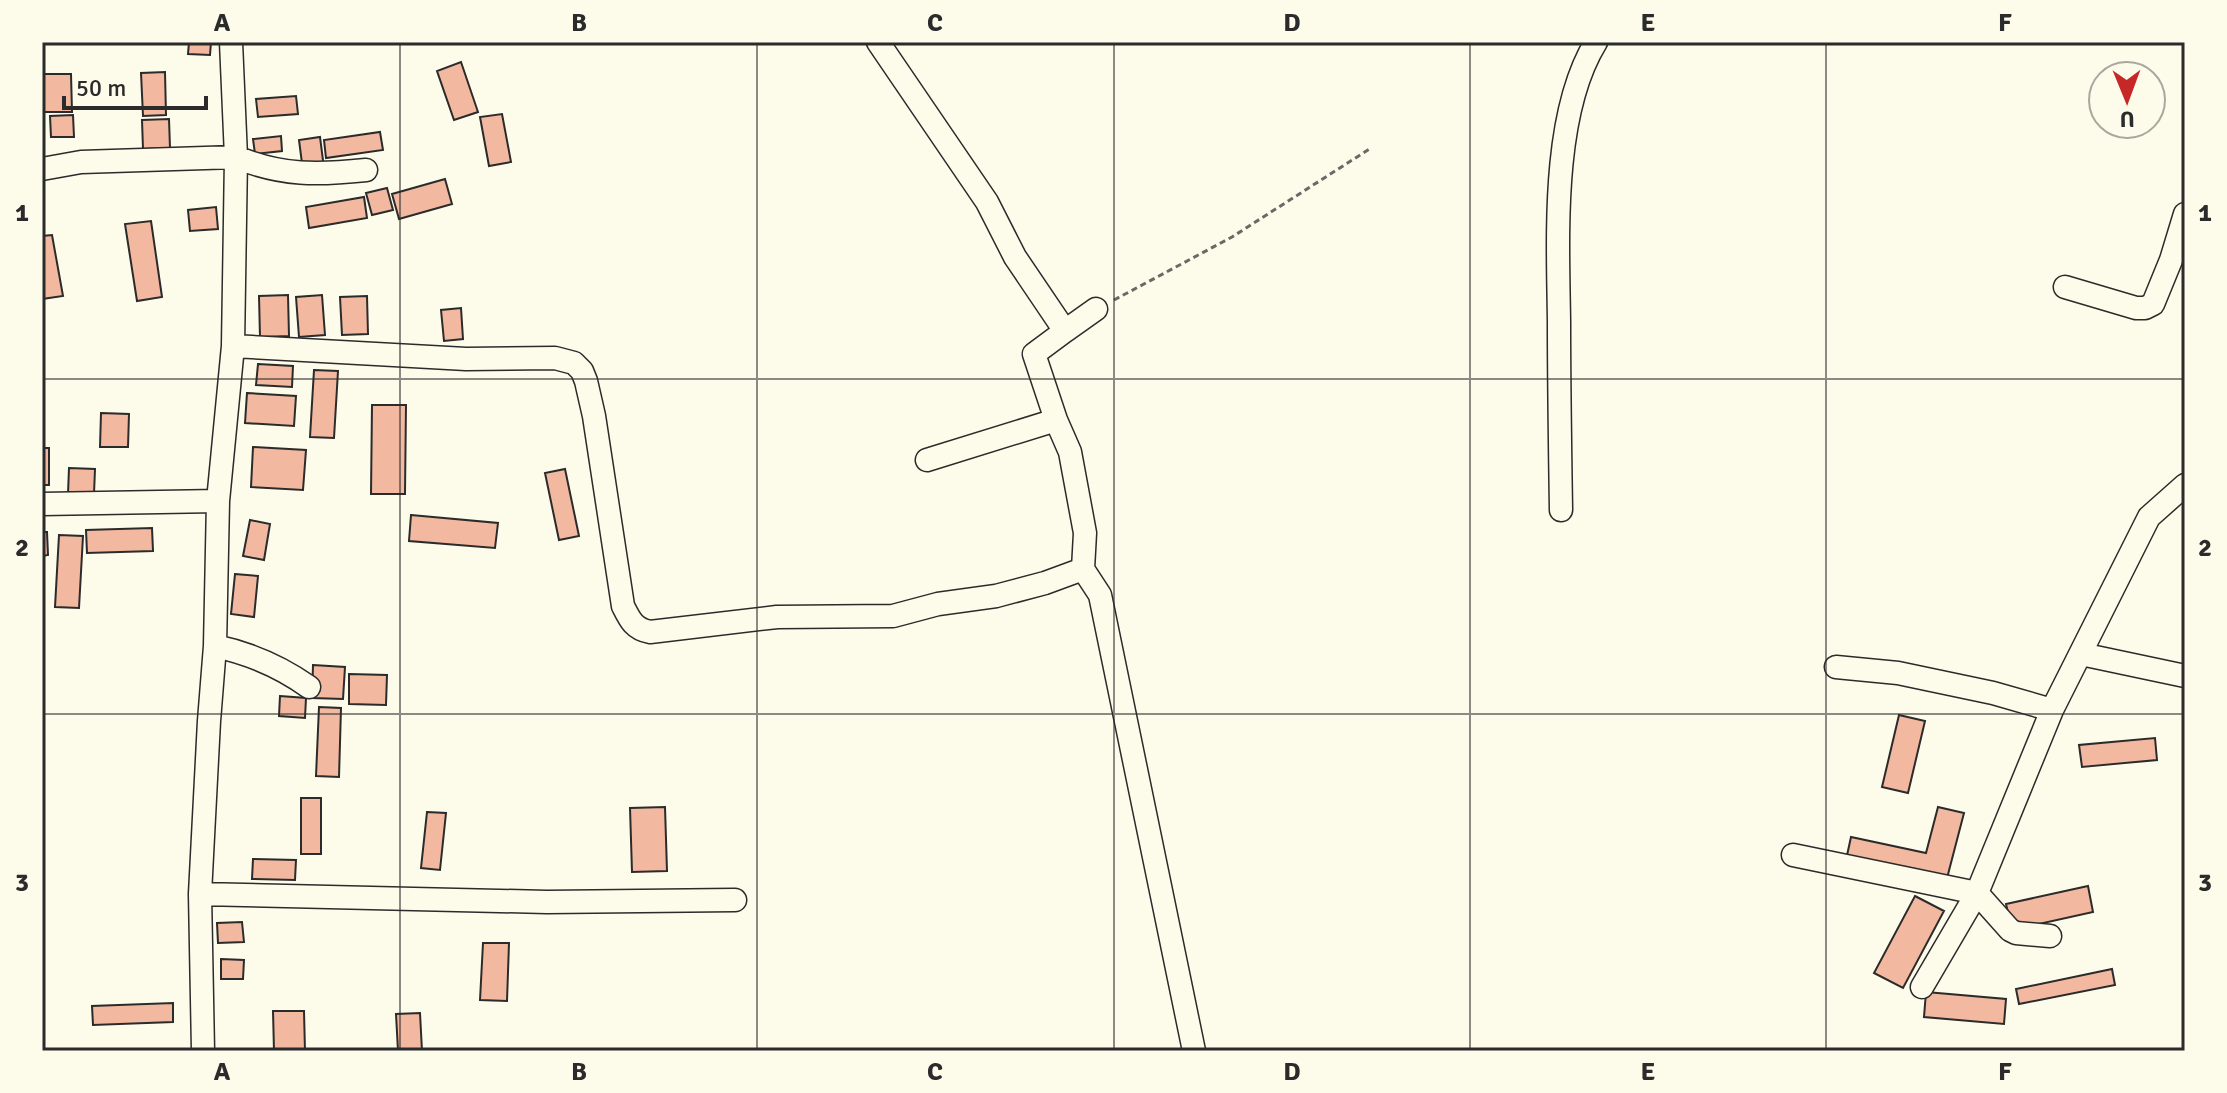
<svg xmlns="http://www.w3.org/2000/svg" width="2227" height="1093" font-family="Signika,sans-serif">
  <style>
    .building { fill: #f2b8a0; stroke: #2b2b2b; stroke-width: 2 }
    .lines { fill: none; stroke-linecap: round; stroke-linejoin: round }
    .minor-casing { stroke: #2b2b2b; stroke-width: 25 }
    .path { stroke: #6a6964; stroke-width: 3; stroke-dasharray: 6 4; stroke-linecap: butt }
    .minor { stroke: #fdfbea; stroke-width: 22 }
    .grid { fill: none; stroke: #2b2b2b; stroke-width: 2; stroke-opacity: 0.55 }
    .neatline { fill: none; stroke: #2b2b2b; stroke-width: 3 }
    .grid-label { font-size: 26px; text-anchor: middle; font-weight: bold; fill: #2b2b2b }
  </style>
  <rect width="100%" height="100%" fill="#fdfbea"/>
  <path class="building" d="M189,42h22l-1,13 -22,-1z
    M461,62l17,50 -24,8 -17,-49z
    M165,72l1,43 -23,1 -2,-43z
    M44,74h27l1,38h-28z
    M296,96l2,18 -40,3 -2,-18z
    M502,114l9,48 -22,4 -9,-49z
    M73,115l1,22h-23l-1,-21z
    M169,119l1,29 -27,1 -1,-29z
    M380,132l3,18 -57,8 -2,-18z
    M281,136l1,15 -27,3 -2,-15z
    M320,137l4,31 -21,3 -4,-31z
    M445,179l7,25 -53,15 -7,-25z
    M387,188l6,22 -21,5 -6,-22z
    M364,197l3,21 -58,10 -3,-21z
    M216,207l2,22 -28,2 -2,-21z
    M151,221l11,76 -25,4 -12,-77z
    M52,235l11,61 -21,3v-63z
    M288,295l1,41 -29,1 -1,-41z
    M322,295l3,40 -26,2 -3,-40z
    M367,296l1,38 -26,1 -2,-38z
    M461,308l2,31 -19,2 -3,-31z
    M258,364l35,2 -1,21 -36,-2z
    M314,370l24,1 -4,67 -24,-1z
    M247,393l49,3 -2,30 -49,-3z
    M372,405h34l-1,89h-34z
    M101,413l28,1 -1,33h-28z
    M253,447l53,3 -3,40 -52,-3z
    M42,448h7v37h-7z
    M69,468l26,1 -1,25h-26z
    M565,469l14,67 -20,4 -14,-67z
    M411,515l87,8 -3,25 -86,-7z
    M250,520l20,4 -6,36 -21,-4z
    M152,528l1,23 -66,2 -1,-23z
    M42,532h5l1,23 -6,1z
    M59,535l24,1 -4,72 -24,-1z
    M235,574l23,2 -4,41 -23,-3z
    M313,665l32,2 -2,32 -31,-1z
    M349,674l38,1 -1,30 -37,-1z
    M280,696l26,2 -1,20 -26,-2z
    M319,707l22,1 -2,69 -23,-1z
    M1899,715l26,6 -17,72 -26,-6z
    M2155,738l2,22 -75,7 -3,-22z
    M301,798h20v56h-20z
    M665,807l2,64 -35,1 -2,-64z
    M1938,807l26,6 -18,69 -100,-22 5,-23 75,16z
    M427,812l19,1 -6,57 -19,-2z
    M253,859l43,1 -1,20 -43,-1z
    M2088,886l5,26 -81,18 -6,-26z
    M1915,896l29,15 -41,77 -29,-15z
    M242,922l2,20 -26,1 -1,-20z
    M483,943h26l-2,58 -27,-1z
    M221,959l23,1 -1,19h-22z
    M2112,969l3,16 -96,19 -3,-15z
    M1926,992l80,7 -2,25 -80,-7z
    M173,1003v19l-80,3 -1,-19z
    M273,1011h31l1,40h-31z
    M420,1013l2,38h-24l-2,-37z"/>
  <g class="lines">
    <defs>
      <path id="minor" d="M878,42l109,160 28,55 50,74 -31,23 22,66 14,32 15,81 -2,36 17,26 94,456
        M42,169l39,-7 155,-5c46,19 82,18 130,13
        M2065,287l71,21h9l8,-4 18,-44 14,-46
        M1065,331l31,-22
        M233,346l233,13 89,-1 19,5 8,8 4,10 8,35 29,190c7,14 11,23 27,26l127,-15 116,-1 45,-12 58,-8 49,-13 38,-14
        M927,460l129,-40
        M42,504l176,-3
        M1561,510c-1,-63 -2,-126 -2,-188 -1,-84 -8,-207 37,-280
        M215,646c33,7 66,21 94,41
        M2081,654l104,22
        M1836,667l62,6 95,20 59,17
        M1793,855l184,38 -55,94
        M200,894l347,8 188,-2
        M2050,936l-34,-3 -6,-3 -33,-37 75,-183 97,-193 36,-32
        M203,1051l-3,-157 9,-173 6,-75 3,-145 15,-155 3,-189 -5,-115"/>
    </defs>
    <use href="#minor" class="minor-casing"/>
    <path class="path" d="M1114,300l118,-63 139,-89"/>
    <use href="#minor" class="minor"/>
  </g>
  <path class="grid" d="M400,42v1009M757,42v1009M1114,42v1009M1470,42v1009M1826,42v1009M42,379h2143M42,714h2143"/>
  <rect width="2227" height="1093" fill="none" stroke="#fdfbea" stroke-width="88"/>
  <g transform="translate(2127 100) rotate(179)"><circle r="38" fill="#fdfbea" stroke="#a9a89e" stroke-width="2"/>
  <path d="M0-6L14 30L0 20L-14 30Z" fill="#c62828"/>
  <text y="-12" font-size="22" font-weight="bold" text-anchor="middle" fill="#2b2b2b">U</text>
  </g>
  <path d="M64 96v12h142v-12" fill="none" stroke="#2b2b2b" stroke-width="4"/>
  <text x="76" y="96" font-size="24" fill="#2b2b2b" stroke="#fdfbea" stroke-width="6" paint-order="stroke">50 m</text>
  <rect x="44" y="44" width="2139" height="1005" class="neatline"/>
  <g class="grid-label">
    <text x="222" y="31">A</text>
    <text x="579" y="31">B</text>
    <text x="935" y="31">C</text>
    <text x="1292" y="31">D</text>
    <text x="1648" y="31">E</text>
    <text x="2005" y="31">F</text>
    <text x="22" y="221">1</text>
    <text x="2205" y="221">1</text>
    <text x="22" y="556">2</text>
    <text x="2205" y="556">2</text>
    <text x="22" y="891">3</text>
    <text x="2205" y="891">3</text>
    <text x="222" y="1080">A</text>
    <text x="579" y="1080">B</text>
    <text x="935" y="1080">C</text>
    <text x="1292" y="1080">D</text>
    <text x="1648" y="1080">E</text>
    <text x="2005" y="1080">F</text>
  </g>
</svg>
